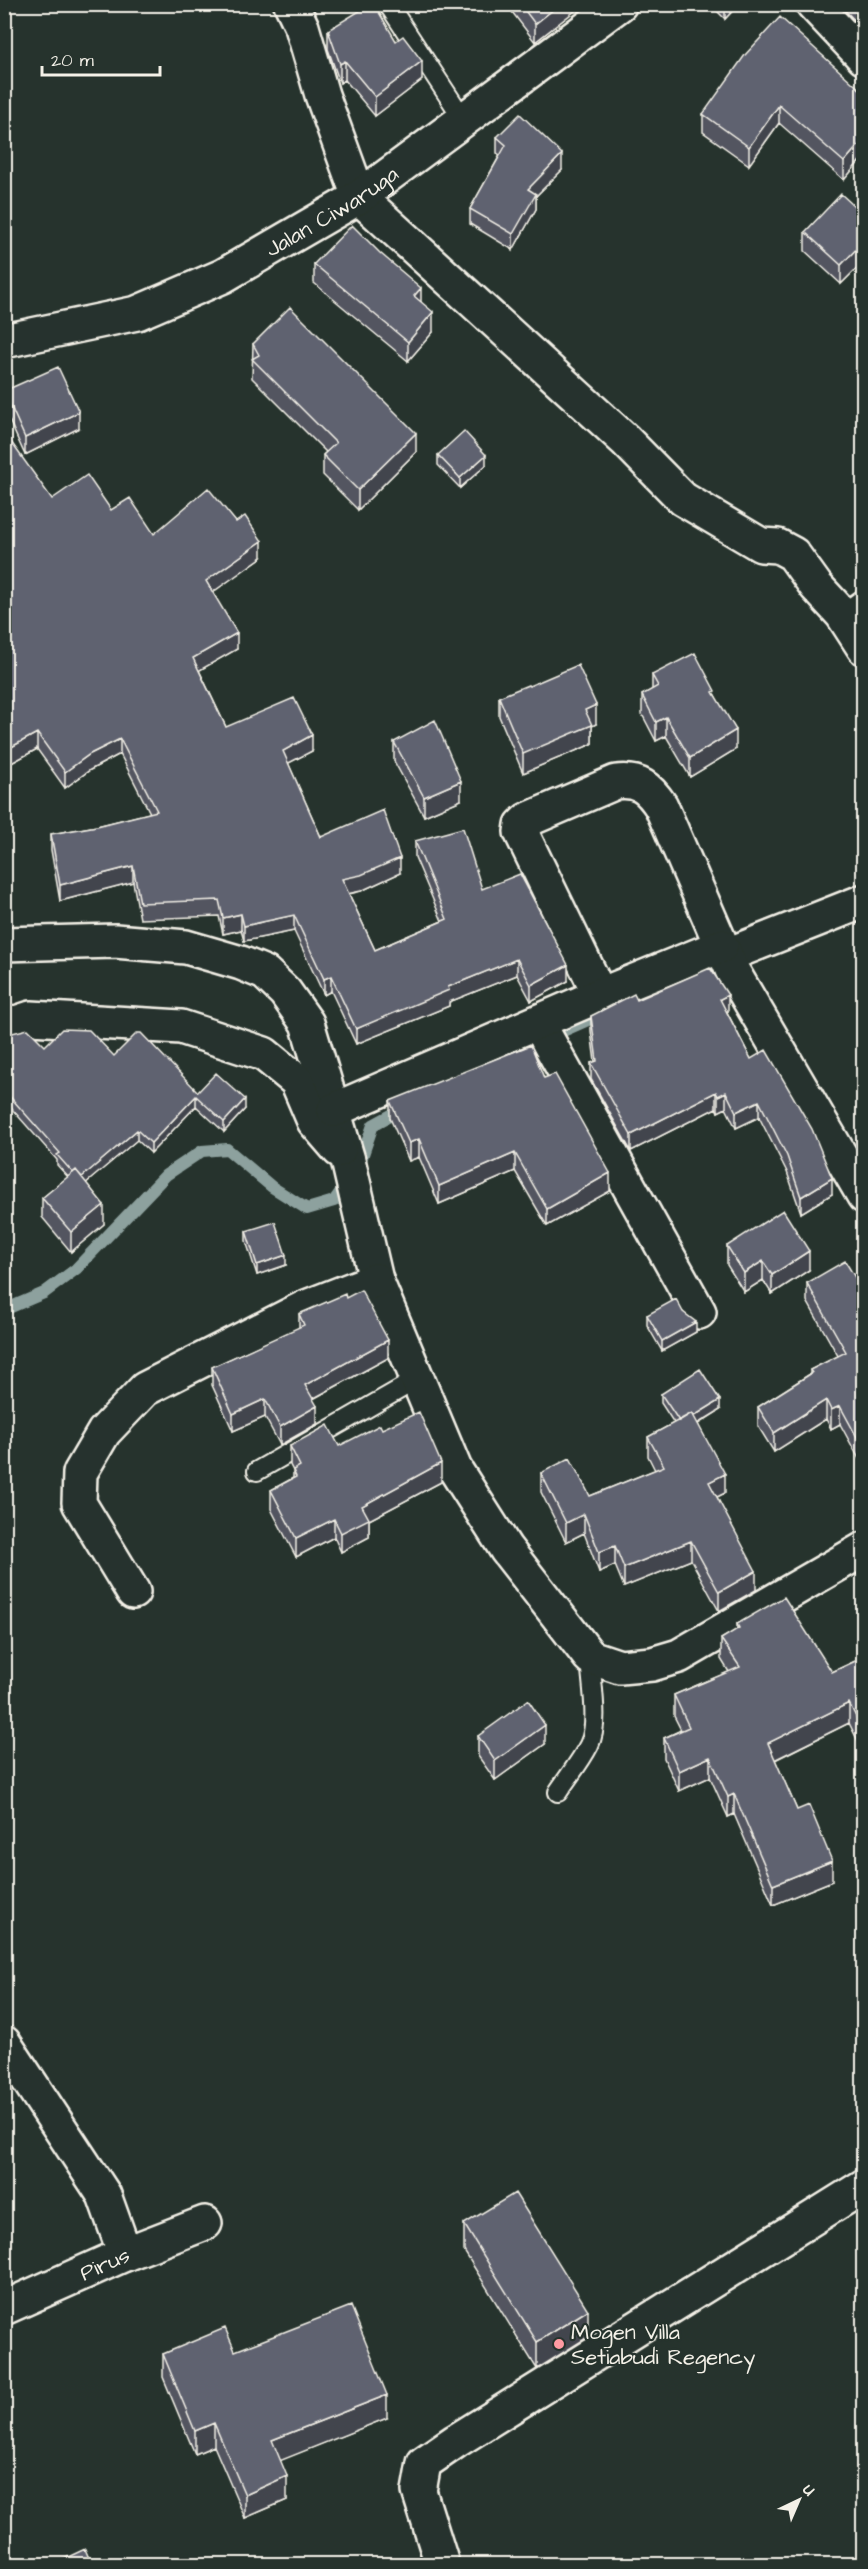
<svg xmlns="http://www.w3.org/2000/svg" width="868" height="2569" font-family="'Architects Daughter',sans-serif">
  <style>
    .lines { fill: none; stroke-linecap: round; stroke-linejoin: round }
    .stream { stroke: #8da19e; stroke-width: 12 }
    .lane-casing { stroke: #f4f1e8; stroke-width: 22 }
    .street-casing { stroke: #f4f1e8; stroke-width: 38 }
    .secondary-casing { stroke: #f4f1e8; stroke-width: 38 }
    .lane { stroke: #26332d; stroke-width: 18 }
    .street { stroke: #26332d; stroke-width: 33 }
    .secondary { stroke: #26332d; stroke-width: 33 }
    .wall { fill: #525460; stroke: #f4f1e8; stroke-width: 1.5 }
    .shaded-wall { fill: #42454e; stroke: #f4f1e8; stroke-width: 1.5 }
    .building { fill: #5f6270; stroke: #f4f1e8; stroke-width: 1.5 }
    .poi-dot { fill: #ff9aa2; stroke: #26332d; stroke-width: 2 }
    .labels { text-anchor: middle; stroke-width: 4.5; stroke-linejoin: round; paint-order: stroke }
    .street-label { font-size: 22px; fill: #f4f1e8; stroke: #26332d }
    .poi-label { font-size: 22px; fill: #f4f1e8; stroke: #26332d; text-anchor: start }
  </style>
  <rect width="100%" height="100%" fill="#26332d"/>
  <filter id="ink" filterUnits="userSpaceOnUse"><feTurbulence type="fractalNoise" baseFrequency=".0167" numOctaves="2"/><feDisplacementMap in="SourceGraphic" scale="12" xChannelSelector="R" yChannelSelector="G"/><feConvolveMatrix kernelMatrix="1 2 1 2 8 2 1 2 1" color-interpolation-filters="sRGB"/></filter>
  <g filter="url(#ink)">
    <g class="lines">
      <path class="stream" d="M622,1005l62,-26
        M477,1069l129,-57
        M359,1166l14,-41 31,-17
        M4,1310l40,-17 32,-24 90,-94 36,-24 25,-2 45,38 35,22 27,-8 15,-21"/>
      <defs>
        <path id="lane" d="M388,4l76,116
          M842,614l22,-16
          M257,1471l159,-91
          M558,1792c10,-15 23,-31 31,-47 11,-21 2,-64 1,-88"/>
        <g id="street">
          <path d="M291,4l11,23 20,68 37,102 266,243 58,59 78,46 17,1 15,8 23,32 26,28 22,34"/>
          <path d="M813,4l51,54"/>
          <path d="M4,944l111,-3 71,6 55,16 24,10 20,19 22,31 41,137 28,120 79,189 51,80 84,108 30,10 32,-3 27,-8 185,-107"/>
          <path d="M727,955l137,-54"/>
          <path d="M600,995l-79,-163 1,-7 5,-5 89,-38c23,-3 33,6 45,24l72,166 131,224"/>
          <path d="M538,1023l161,289"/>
          <path d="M4,1027l27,-9 150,9 83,27 33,27 17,40 25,29"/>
          <path d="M334,1110l266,-115 121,-49"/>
          <path d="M133,1592l-54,-89 1,-30 24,-41 41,-43 159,-81 72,-28"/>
          <path d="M4,2043l100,152 21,59"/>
          <path id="s1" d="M4,2308l121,-54 80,-31"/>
          <path d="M442,2564l-23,-73 5,-28 32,-22 408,-255"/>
        </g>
        <g id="secondary">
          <path id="s2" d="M4,341l133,-28 86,-37 136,-79 261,-193"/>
        </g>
      </defs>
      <use href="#lane" class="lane-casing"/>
      <use href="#street" class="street-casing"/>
      <use href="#secondary" class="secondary-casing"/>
      <use href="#lane" class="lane"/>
      <use href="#street" class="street"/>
      <use href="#secondary" class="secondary"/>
    </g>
    <path class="wall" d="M506,4h70v6l-41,32z
      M710,4h29l-14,15z
      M839,4h25v26z
      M328,30l68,11 26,39 -47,36 -30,-36 -5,3 -12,-34z
      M864,93v63l-20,24 -65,-57 -30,42 -46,-33v-18z
      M497,137l65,33 -26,26v13l-23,41 -43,-26v-15l30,-54 -3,-2z
      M864,215v46l-23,23 -36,-33v-19z
      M314,264l107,38 12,30 -25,29 -94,-78z
      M253,344l163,108 -58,58 -35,-35v-20l3,-3 -74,-74z
      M4,391l75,37 -54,27 -21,-46z
      M438,455l48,10 -26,23 -22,-23z
      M52,499l59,11 43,24 108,23 -50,35 25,57 -38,21 27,57 86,24 -24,12 33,74 79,36 -39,18 -12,3 26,56 67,-29 -27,-64v-16l67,48 86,92 -37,20 -14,-26 -68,27v4l-93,38 -25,-53 -7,4 -30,-64 -50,10 -3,-11 -18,4 -4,-18 -79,3 -7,-37 -73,19 -9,-51v-16l46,-8 53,-13 -30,-59 -30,16 -25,18 -28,-39 -33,18z
      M652,675l63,20 21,54 -46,28 -24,-41 -10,5 -14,-27v-19l10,-5z
      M529,686l67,38 -4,2v18l-69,29 -24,-57v-19z
      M394,742l67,58 -37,16 -30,-55z
      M637,1000l91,11 -1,1 24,47 81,135 -31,19 -14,-41 -28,-55 -23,11 -10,-20 -8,4 -2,-4 -85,43 -40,-72v-16l4,-1 -4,-31v-15z
      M4,1035l41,11 69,10 84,36 47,17 -21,23 -28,-26 -45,47 -14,-13 -51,43 18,41 -33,28 -29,-35v-19l26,-21 -11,-12v-5l-53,-60z
      M544,1078l66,113 -63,35 -32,-55 -76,33 -20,-47 -10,4 -19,-43v-17z
      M246,1231l40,34 -29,10 -11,-34z
      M727,1246l82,24 -37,24 -9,-14 -19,12 -17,-27z
      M807,1283l57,9v176l-24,-44 -9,5 -5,-10 -52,33 -16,-26v-19l52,-33v-4l28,-14 -31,-55z
      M346,1298l42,60 -75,41 4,25 -37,21 -15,-28 -32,14 -21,-46v-18l87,-39v-14z
      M683,1312l13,20 -34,19 -15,-26v-10z
      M661,1394l59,16 -22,14 27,69 -8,4 39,93 -37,21 -28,-51 -67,27 -9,-22 -16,7 -15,-39 -18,9 -25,-50v-19l49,23 65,-26 -7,-14v-19l26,-14 -13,-20z
      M382,1429l59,53 -72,38v17l-28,15 -7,-15 -38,20 -25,-48v-19l22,-12v-7l-3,-6v-19h49z
      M737,1624l95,48 32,-15v96l-15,-30 -74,37 22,50 35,71 -59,24 -39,-91 -6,3 -18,-40 -31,14 -15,-33v-20l17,-8 -7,-14v-21l55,-23 -8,-13v-20l16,-9z
      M478,1736l67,8 -50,36 -17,-24z
      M464,2224l124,113 -51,32 -73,-118z
      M235,2351l152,67 -107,42 7,40 -42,18 -31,-72 -19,8 -32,-77v-23z"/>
    <path class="shaded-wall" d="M560,4h16v6l-41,32v-18z
      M725,4h14l-14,15z
      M345,61v19l-5,3v-19z
      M422,61v19l-47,36v-19z
      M779,105v18l-30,42v-18z
      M864,139v17l-20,24v-18z
      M562,154v16l-26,26v13l-23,41v-16l15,-45z
      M864,241v20l-23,23v-19z
      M421,288v19l-7,-11z
      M433,312v20l-25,29v-19z
      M79,412v16l-54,27v-17z
      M416,433v19l-58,58v-20z
      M486,455v10l-26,23v-10z
      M262,541v16l-56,40v-16z
      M237,633v16l-44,25v-16z
      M596,705v19l-4,2v18l-69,29v-19l62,-44z
      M666,717v19l-10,5v-19z
      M736,730v19l-46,28v-19z
      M37,733v16l-33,18v-16z
      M312,735v16l-29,15v-15z
      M120,739v15l-30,16 -25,18v-16l25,-18z
      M461,781v19l-37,16v-19z
      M400,858v15l-39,18 -19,4v-16z
      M133,866v16l-73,19v-16z
      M241,914v16l-18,4v-16z
      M294,915v16l-50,10v-15z
      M517,959v16l-68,27v4l-93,38v-15l92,-42z
      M568,965v16l-37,20v-16z
      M331,976v15l-7,4v-16z
      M728,995v16l-8,4v-16z
      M716,1092v16l-85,43v-16z
      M726,1092v16l-8,4v-16z
      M196,1096v10l-45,47v-10z
      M245,1099v10l-21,23v-10z
      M759,1101v16l-23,11v-16z
      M137,1130v10l-59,50v-10z
      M419,1139v18l-10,4v-18z
      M515,1153v18l-76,33v-18z
      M610,1173v18l-63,35v-17z
      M832,1178v16l-31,19v-16z
      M104,1205v19l-33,28v-20z
      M809,1251v19l-37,24v-19z
      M286,1255v10l-29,10v-10z
      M763,1261v19l-19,12v-19z
      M696,1322v10l-34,19v-10z
      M388,1340v18l-83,45v-18z
      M265,1399v18l-32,14v-17z
      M720,1400v10l-39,24v-10z
      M826,1400v19l-52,33v-19z
      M317,1406v18l-37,21v-18z
      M840,1406v18l-9,5v-19z
      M441,1463v19l-72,38v17l-28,15v-19l21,-27z
      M725,1474v19l-16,8v-19z
      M584,1514v19l-18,9v-19z
      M334,1519v18l-38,20v-19z
      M691,1541v19l-67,27v-19z
      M615,1546v19l-16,7v-20z
      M756,1571v19l-37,21v-19z
      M849,1703v20l-81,40v-20z
      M545,1725v19l-50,36v-19z
      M710,1757v20l-31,14v-20z
      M734,1794v20l-6,3v-20z
      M832,1861v20l-59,24v-20z
      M588,2310v27l-51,32v-27z
      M387,2395v23l-115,46v-24z
      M214,2423v23l-19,8v-23z
      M287,2476v24l-42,18v-23z"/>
    <path class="building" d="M371,4h3l22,37 7,-5 19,25 -47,36 -30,-36 -5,3 -12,-34z
      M520,4h40l-25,20z
      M856,4h8v9z
      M780,17l84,76v46l-20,23 -65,-57 -30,42 -46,-33 42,-59z
      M520,114l42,40 -34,35 8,5 -23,40 -43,-25 36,-64 -9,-8z
      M841,194l23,21v26l-23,24 -36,-33z
      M352,225l28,28 41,35 -7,8 19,16 -25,30 -94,-78z
      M290,307l126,126 -58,57 -35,-35 13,-12 -84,-84 7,-4 -6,-11z
      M58,367l21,45 -54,26 -21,-47z
      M464,431l22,24 -26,23 -22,-23z
      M6,435l46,64 35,-24 24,35 19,-12 24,36 54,-46 28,34 9,-6 17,25 -56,40 31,52 -44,25 33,69 68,-29 18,37 -29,16 38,86 62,-27 17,48 -39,17 -19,4 33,71 72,-31 -32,-78 48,-13 19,61 38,-15 48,91 -37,20 -14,-26 -69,28 1,3 -93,39 -25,-53 -7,3 -30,-64 -50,11 -3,-12 -18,4 -4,-18 -79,3 -7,-37 -73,19 -9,-51 46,-8 60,-15 -37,-72 -30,15 -25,18 -28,-39 -33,18v-315z
      M695,653l20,38 -2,1 23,38 -46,28 -24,-41 -10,5 -14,-27 16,-9 -6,-11z
      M578,665l18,40 -11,5 7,15 -69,29 -24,-57 29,-12 1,1z
      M435,720l26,61 -37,16 -30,-55z
      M710,968l18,27 -8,4 31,60 15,-9 46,79 20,49 -31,19 -14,-41 -28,-55 -23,11 -10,-20 -8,4 -2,-4 -85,43 -40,-72 6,-2 -6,-45 43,-22 3,6z
      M28,1029l17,17 17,-17 27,1 25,26 23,-23h4l57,59 18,-19 29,26 -21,23 -28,-26 -45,47 -14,-13 -55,47 -6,-7 -3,3 -16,-18 3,-2 -56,-63v-55z
      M531,1045l13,33 11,-4 55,99 -63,36 -32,-56 -76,33 -20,-47 -10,4 -19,-42z
      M76,1170l28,35 -33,27 -29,-34z
      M783,1210l26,41 -37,24 -9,-14 -19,12 -17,-27z
      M275,1222l11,33 -29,10 -11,-34z
      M845,1261l19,31v158l-24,-44 -9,4 -5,-10 -52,33 -16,-26 54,-34 -2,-3 36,-18 -39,-69z
      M361,1290l27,50 -83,45 12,21 -37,21 -15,-28 -32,15 -21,-47 92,-42 -5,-11 46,-20 1,4z
      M676,1299l7,13 13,10 -34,19 -15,-26z
      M700,1369l20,31 -26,16 -2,-3 -13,8 -18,-27z
      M419,1412l22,51 -79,43 7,13 -28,14 -7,-14 -38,19 -25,-48 25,-13 -3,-7 7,-4 -10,-20 38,-21 11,21 41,-21 2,4z
      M692,1413l33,61 -16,8 47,89 -37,21 -28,-51 -67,27 -9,-22 -16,6 -15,-38 -18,9 -25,-50 29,-15 20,38 74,-30 -16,-29z
      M784,1597l48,75 32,-15v76l-15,-30 -81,40 29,67 12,-5 23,56 -59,24 -39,-91 -6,3 -18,-40 -31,14 -15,-33 25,-11 -15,-32 66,-28 -19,-28 18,-11 -2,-4z
      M528,1700l17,25 -50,36 -17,-25z
      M515,2193l73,117 -51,32 -73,-118z
      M351,2306l36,89 -115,45 15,36 -42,19 -31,-72 -19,8 -32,-77 62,-26 10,23z
      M85,2549l7,16h-41z"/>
  </g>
  <circle class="poi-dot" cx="559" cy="2344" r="6"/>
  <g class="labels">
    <g class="street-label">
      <text dy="8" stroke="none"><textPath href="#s2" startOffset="356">Jalan Ciwaruga</textPath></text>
      <text dy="8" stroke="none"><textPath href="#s1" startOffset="110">Pirus</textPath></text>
    </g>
    <g class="poi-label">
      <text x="571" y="2339">Mogen Villa<tspan x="571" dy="25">Setiabudi Regency</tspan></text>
    </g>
  </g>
  <rect width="868" height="2569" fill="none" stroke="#26332d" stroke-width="24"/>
  <rect x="12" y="12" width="844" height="2545" fill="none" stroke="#f4f1e8" stroke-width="2" filter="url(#ink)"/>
  <g transform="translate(799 2500) rotate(44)" stroke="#26332d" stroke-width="4.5" paint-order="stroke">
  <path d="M0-4.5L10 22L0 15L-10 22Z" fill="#f4f1e8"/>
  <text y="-9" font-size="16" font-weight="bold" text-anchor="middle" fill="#f4f1e8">U</text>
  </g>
  <path d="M42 66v9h118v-9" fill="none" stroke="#f4f1e8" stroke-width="3"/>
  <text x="51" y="66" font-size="18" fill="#f4f1e8" stroke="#26332d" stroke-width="4.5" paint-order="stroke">20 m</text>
</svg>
